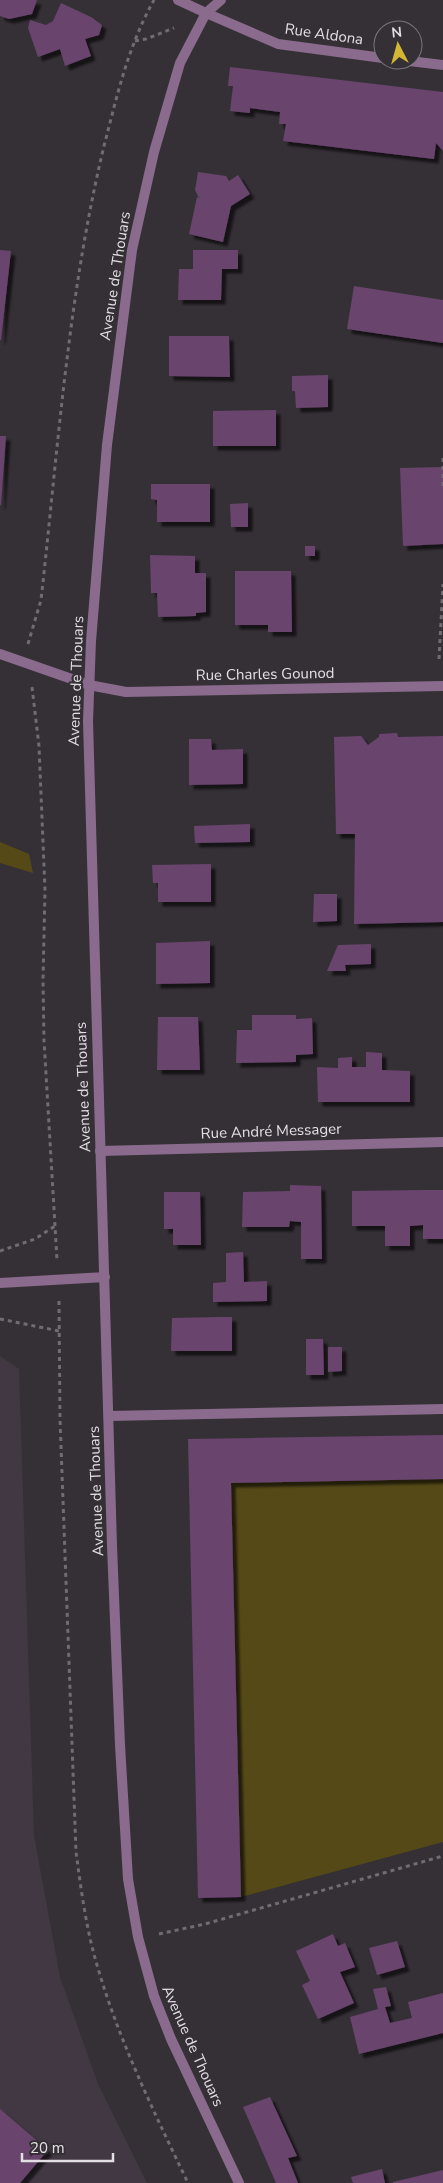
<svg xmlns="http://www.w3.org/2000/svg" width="443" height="2183" font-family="'Nunito Sans',sans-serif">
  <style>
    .built { fill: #423843 }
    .green { fill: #554917 }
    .building { fill: #69446e; filter: url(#shadow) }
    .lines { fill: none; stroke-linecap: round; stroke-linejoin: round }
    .path { stroke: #716c72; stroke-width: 3; stroke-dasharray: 4 4; stroke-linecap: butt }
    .service { stroke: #8a6b8d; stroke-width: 10 }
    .minor { stroke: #8a6b8d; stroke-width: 10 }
    .tertiary { stroke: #8a6b8d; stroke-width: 10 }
    .labels { text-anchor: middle; stroke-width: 4.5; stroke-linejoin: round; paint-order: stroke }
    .street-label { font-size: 15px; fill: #e2dfe3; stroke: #353036 }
  </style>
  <defs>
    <filter id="shadow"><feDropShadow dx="4.5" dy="4.5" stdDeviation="1" flood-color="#0009"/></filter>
  </defs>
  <rect width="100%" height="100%" fill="#353036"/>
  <path class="built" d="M0,1356l19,13 15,467 26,141 38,107 49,99h-147z"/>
  <path class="green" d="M0,842l29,12 4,19 -33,-10z
    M443,1479v363l-202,55 -10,-414z"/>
  <path class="building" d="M0,0h37l-5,14 -23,5 -9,-3z
    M61,3l30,14 11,8 -3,10 -14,4 6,17 -26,10 -5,-17 -22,8 -10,-29 2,-8 16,5 7,-4z
    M230,67l213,25v59l-7,-8 -2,16 -151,-18 3,-17h-7l1,-12 -30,-4v5l-20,-2 3,-25h-5z
    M198,172l28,4 3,5 9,-6 12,19 -19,12 -8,36 -34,-8 8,-37 2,1 -4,-8z
    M0,250l11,1 -10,89h-1z
    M193,250h45v19h-16l-1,31h-43l1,-31h14z
    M354,286l89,14v43l-96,-14z
    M169,336h60l1,41 -61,-1z
    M328,375v32l-32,1 -1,-17h-3v-15z
    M276,410v36h-63v-35z
    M0,436h6l-5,69h-1z
    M443,467v77l-40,2 -3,-78z
    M151,484h59v38h-53v-22l-6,-1z
    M248,503v24h-17l-1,-23z
    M305,546h10v10h-10z
    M150,555l45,1v17h11v39l-10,1v3l-38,1 -1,-24h-6z
    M235,571h56l1,61h-24v-7h-33z
    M397,733l1,4 45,-1v186l-89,2 1,-90h-19l-2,-97 27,-1 7,9 11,-8v-3z
    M189,739h22l1,11 31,-1v35l-54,1z
    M250,824v18l-55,1 -1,-17z
    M211,864v38h-53v-19h-5l-1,-18z
    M314,894h23v27l-24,1z
    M210,941v42l-54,1v-41z
    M371,944v20l-26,1 1,6h-19l11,-26z
    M252,1015h44v4l16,-1 1,36 -17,1v7l-60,1 1,-33h15z
    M158,1017h40l2,53h-43z
    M366,1052l16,1v17l28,1v31h-92l-1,-35 21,1v-10l14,-1v10h14z
    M290,1185l31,1 1,73h-21v-37l-11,-1 -1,6h-47l1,-35 47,-1z
    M423,1190h20v49h-20v-14l-13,1v20h-25v-20h-33v-35z
    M164,1192h36l1,53h-28v-16h-9z
    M243,1252l1,30 23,-1v20l-54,1v-19l13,-1v-29z
    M221,1317h11v34h-61l1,-33z
    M306,1339h17l1,36h-18z
    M328,1347h14v24l-14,1z
    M443,1435v44l-212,4 10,414 -43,1 -10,-459z
    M333,1934l5,12 7,-3 10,24 -15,5 14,31 -36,16 -16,-34 8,-4 -14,-30z
    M397,1941l8,26 -28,8 -8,-27z
    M386,1987l5,19 -6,1 5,16 22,-5 -4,-16 35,-9v40l-84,21 -9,-37 28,-8 -5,-20z
    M270,2097l27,59 -9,2 10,25h-22l-33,-76z
    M0,2109l48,41 -28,33h-20z
    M382,2169l3,14h-32l-2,-6z
    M443,2170v13h-50v-1z"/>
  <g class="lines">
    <path class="path" d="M135,41l11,-2 28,-11
      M443,458v31
      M28,644l13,-44c17,-151 27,-305 63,-454 13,-50 24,-100 50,-146
      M439,659l4,-75
      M32,687l7,59 6,144 -2,90 1,60 13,220
      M0,1251l35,-12 20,-13
      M59,1301l1,118 16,433c5,37 10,76 21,113 22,76 57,147 91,218
      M0,1319l59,12
      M159,1934l46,-10 238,-68"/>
    <path class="service" d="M109,1416l334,-7"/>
    <path class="minor" d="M221,0l-15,13 72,31 105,14
      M401,60l42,5
      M0,654l89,31 37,7 317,-6
      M100,1151l343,-9"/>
    <path class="tertiary" d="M178,0l28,13 -26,50 -26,89 -22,98 -25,195 -16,196 -3,80 24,825 8,199 8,134 10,58 16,59 17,43 68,144
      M0,1283l105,-6"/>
  </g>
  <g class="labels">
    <g class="street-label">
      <text transform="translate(324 34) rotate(8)" y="5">Rue Aldona</text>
      <text transform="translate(115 276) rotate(-81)" y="5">Avenue de Thouars</text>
      <text transform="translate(265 674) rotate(-1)" y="5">Rue Charles Gounod</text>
      <text transform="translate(76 681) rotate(-88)" y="5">Avenue de Thouars</text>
      <text transform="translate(83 1087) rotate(-92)" y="5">Avenue de Thouars</text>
      <text transform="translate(271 1131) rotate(-2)" y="5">Rue André Messager</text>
      <text transform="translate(96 1491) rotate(-92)" y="5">Avenue de Thouars</text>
      <text transform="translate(193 2046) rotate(66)" y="5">Avenue de Thouars</text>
    </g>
  </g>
  <g transform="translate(398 45) rotate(354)"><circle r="24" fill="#353036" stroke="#7a767b"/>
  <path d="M0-4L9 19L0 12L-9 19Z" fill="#d4b635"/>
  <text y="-8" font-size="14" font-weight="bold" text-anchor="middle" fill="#e2dfe3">N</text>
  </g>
  <path d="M22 2153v8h91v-8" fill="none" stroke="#e2dfe3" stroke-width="2.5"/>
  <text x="30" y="2153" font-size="15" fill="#e2dfe3" stroke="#353036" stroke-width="4" paint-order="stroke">20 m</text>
</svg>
